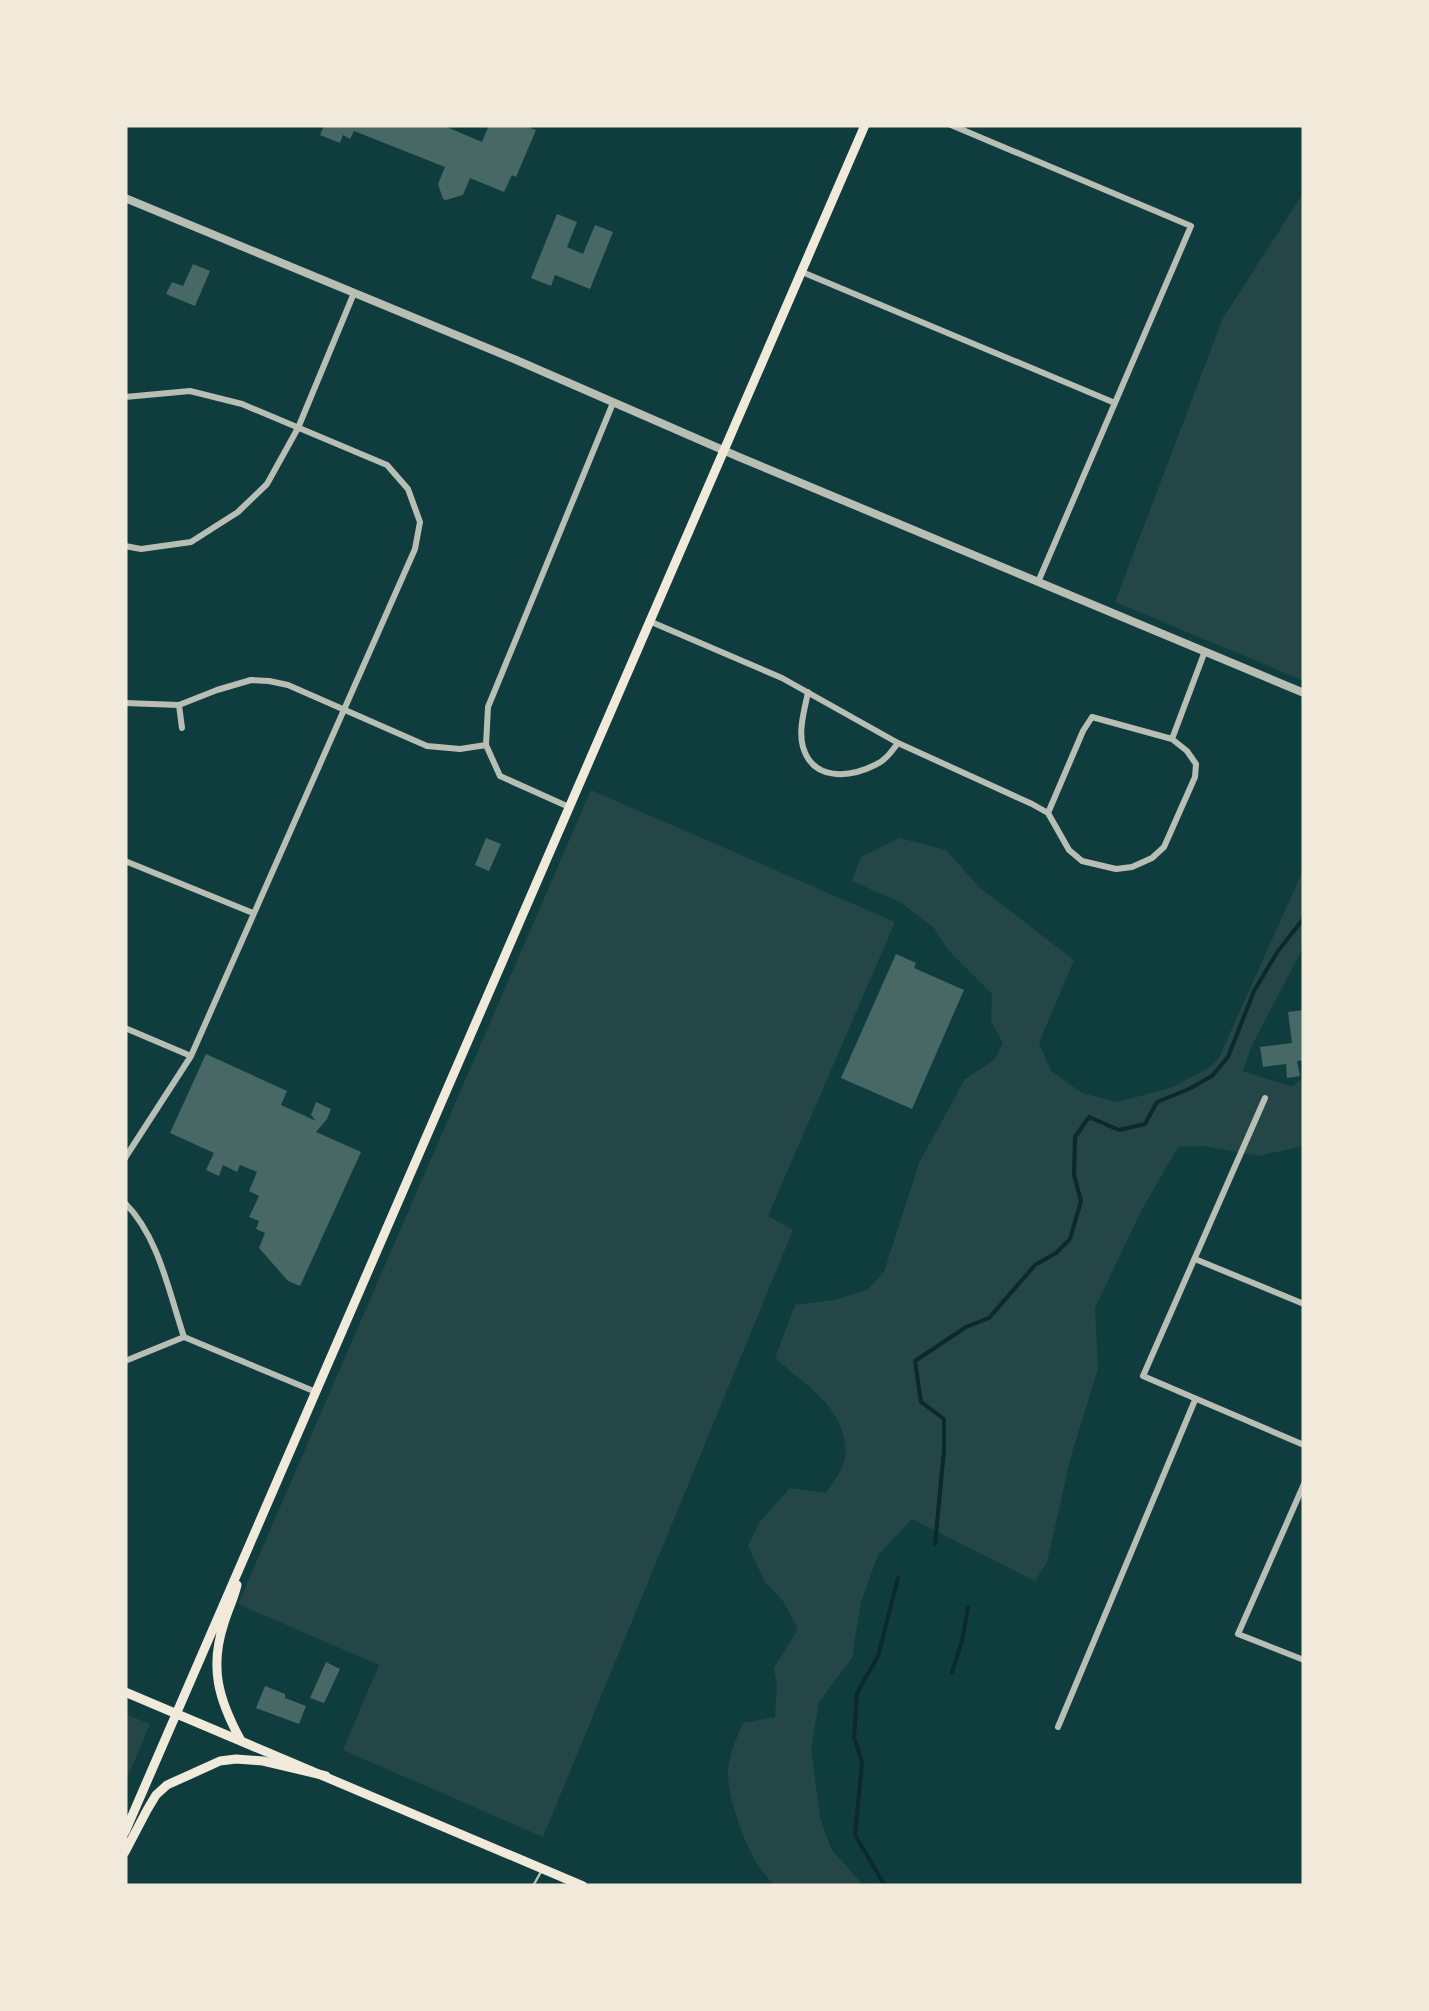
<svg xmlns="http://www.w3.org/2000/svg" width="1429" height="2011" font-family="Montserrat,sans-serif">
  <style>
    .green { fill: #244646 }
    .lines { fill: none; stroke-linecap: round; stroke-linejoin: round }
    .stream { stroke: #0a2a2b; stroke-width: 4 }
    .building { fill: #486865 }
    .service { stroke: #b8beb3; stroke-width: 2.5 }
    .minor { stroke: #b8beb3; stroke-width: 6 }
    .tertiary { stroke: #b8beb3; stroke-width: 8 }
    .secondary { stroke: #f1e9da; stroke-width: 9 }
    .primary { stroke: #f1e9da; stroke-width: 9 }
  </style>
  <rect width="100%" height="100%" fill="#0f3d3e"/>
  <path class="green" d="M1304,192v489l-189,-79 108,-284z
    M591,790l304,132 -127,294 25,14 -250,607 -200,-87 36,-85 -141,-61z
    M900,838l46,12 34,38 94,72 -35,83 12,28 31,22 36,9 55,-15 35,-19 10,-8 86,-192v78l-53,101 -8,24 49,16 12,-10v69l-46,10 -54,-10 -26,1 -37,64 -46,97 3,61 -27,87 -24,106 -12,19 -123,-62 -34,36 -17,47 -9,56 -33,44 -8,46 9,69 11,32 33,37h-87c-25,-16 -47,-79 -49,-109 -1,-18 8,-38 15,-54l32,-6 2,-32 -3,-17 24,-39 -15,-28 -18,-19 -17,-36 11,-23 31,-35 36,5c6,-10 17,-23 19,-35 5,-48 -39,-72 -70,-100l20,-53 39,-5 33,-10 17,-18 35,-109 46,-84 29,-19 9,-17 -12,-22 1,-27 -42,-42 -16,-24 -34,-26 -48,-21 9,-24z
    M125,1714l25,10 -25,59z"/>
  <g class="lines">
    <path class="stream" d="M935,1544l9,-94v-31l-23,-17 -6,-41 51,-34 23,-9 46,-53 21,-12 14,-14 11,-38 -7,-26 1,-38 14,-20 30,13 26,-6 12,-22 32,-13 23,-13 16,-19 26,-66 24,-40 26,-33
      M952,1672l10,-31 6,-33
      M885,1886l-30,-51 7,-73 -8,-25 3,-44 21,-37 20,-78"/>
  </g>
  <path class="building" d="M324,125h118l40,17 7,-17h42l-1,3 6,2 -20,47 -4,-2 -8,17 -34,-14 -7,17 -17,5 -3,-1 -5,-15 7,-17 -91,-36 -4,8 -7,-4 -3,8 -20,-8z
    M557,214l20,8 -10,25 16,7 12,-29 18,7 -23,57 -35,-14 -4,11 -20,-8z
    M193,264l17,7 -15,35 -29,-12 6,-12 11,4z
    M486,838l15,6 -12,27 -14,-6z
    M896,954l20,9 -2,5 50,22 -52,119 -71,-31z
    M1304,1010v50l-7,1 3,15 -13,2 -1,-14 -23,3 -3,-20 32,-4 -4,-31z
    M206,1054l81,37 -6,14 35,16 -5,-6 5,-13 15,7 -4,10 -11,13 45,20 -61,134 -12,-5 -29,-33 6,-15 -9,-4 3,-8 -10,-4 10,-21 -10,-5 8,-19 -17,-7 -3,7 -14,-7 -4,11 -13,-6 8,-17 -44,-20z
    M326,1662l14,7 -16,34 -14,-5z
    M265,1686l20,8v4l21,8 -7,18 -43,-16z"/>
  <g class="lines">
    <path class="service" d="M533,1886l9,-16"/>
    <path class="minor" d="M951,125l240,101 -153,356
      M802,272l313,131
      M125,397l65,-6 52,13 145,61 21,24 12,33 -5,27 -224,507 -66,102
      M125,546l16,3 50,-7 47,-30 29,-28 31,-56 56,-135
      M649,621l133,57 116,65 134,61 16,9 21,37 13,11 34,8 16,-2 20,-9 12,-11 31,-70 1,-13 -9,-13 -15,-12 33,-88
      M808,692c-3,16 -10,38 -5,55 10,34 46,31 72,18 10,-4 17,-14 23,-22
      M125,703l54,2 38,-15 34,-10 18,1 19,4 139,61 33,3 26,-4 14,31 69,31
      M179,705l3,23
      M486,745l2,-38 125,-304
      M1048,813l35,-82 9,-14 80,22
      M125,861l128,52
      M125,1028l66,28
      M1265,1098l-122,278 161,69
      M125,1203c34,34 44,90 59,134l132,55
      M1195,1259l109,45
      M125,1361l59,-24
      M1304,1484l-66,150 66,26
      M1058,1727l137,-327"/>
    <path class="tertiary" d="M125,198l389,161 225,98 565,236"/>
    <path class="secondary" d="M125,1692l458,194"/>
    <path class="primary" d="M237,1585c-3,13 -9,25 -13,38 -15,45 -5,77 16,116
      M125,1832l740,-1707
      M125,1852l22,-42 9,-15 11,-10 53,-24 16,-2 27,2 63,15"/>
  </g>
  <rect width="1429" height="2011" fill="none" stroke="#f1e9da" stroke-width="255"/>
</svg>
